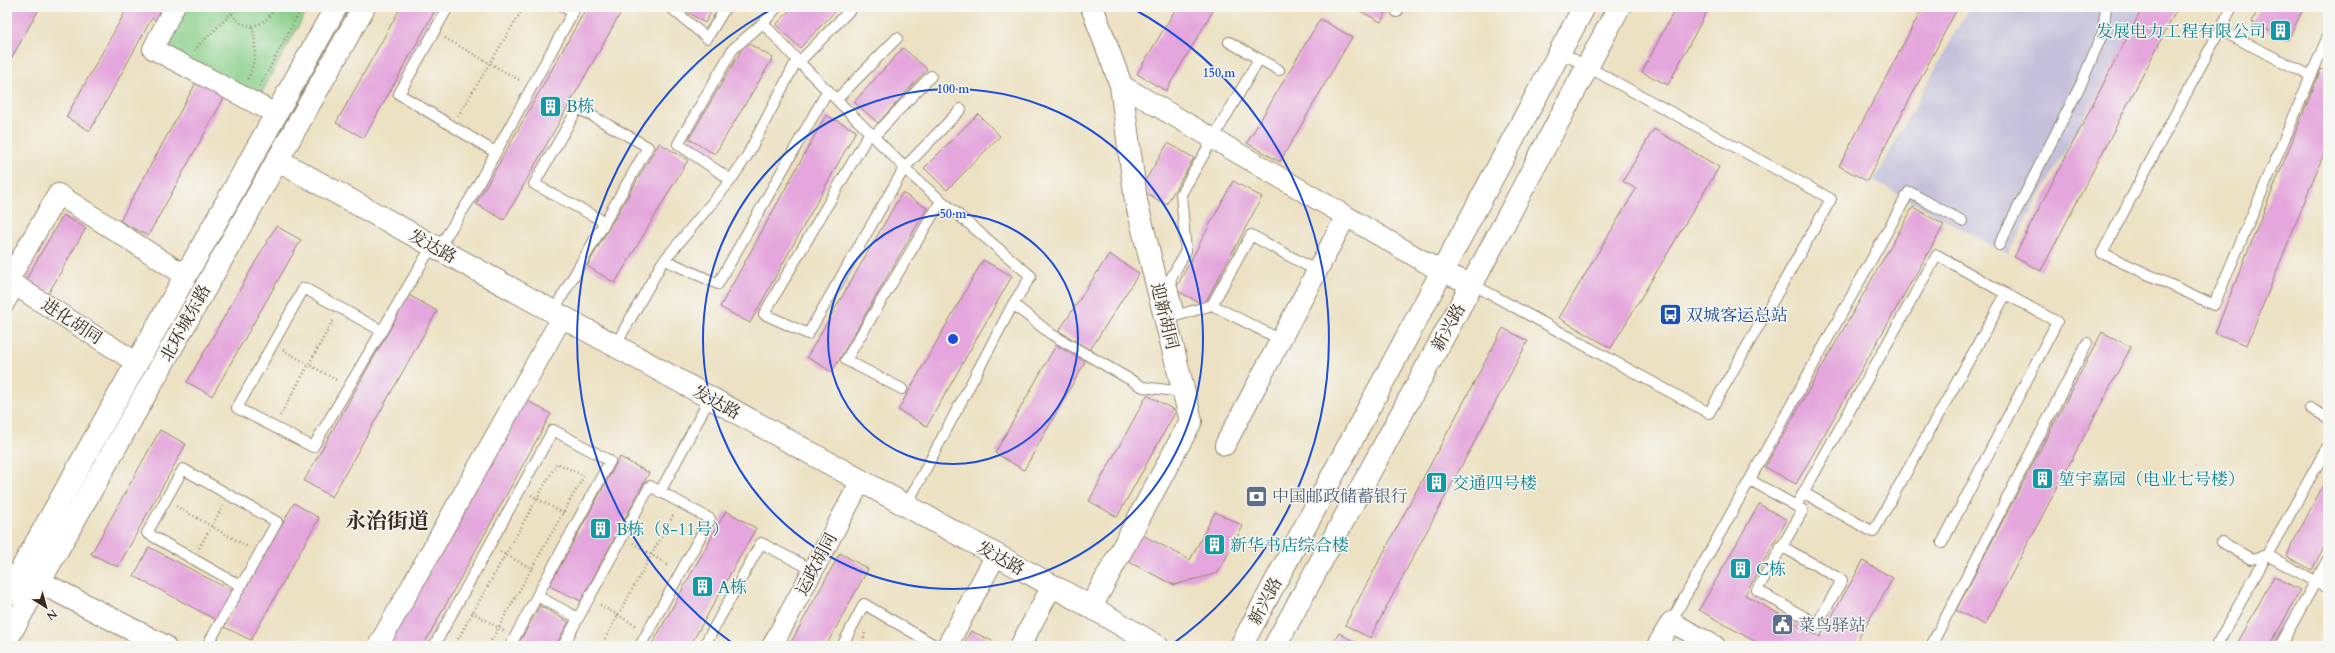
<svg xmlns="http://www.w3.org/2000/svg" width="2335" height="653" font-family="Cardo,'Noto Serif SC',serif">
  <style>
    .industrial { fill: #c5c0da }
    .green { fill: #89cf8a; stroke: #627c54 }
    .building { fill: #e4a6dc }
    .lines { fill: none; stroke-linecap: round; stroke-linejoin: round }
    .service-casing { stroke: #948670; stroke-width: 12 }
    .minor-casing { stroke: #948670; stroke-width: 22 }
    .tertiary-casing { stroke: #948670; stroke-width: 24 }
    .secondary-casing { stroke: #948670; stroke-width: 24 }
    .primary-casing { stroke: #948670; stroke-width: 24 }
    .path { stroke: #948670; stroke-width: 2.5; stroke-dasharray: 1 3; stroke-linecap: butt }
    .service { stroke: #fff; stroke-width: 10 }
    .minor { stroke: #fff; stroke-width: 20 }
    .tertiary { stroke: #fff; stroke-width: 22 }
    .secondary { stroke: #fff; stroke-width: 22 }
    .primary { stroke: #fff; stroke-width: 22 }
    .ring { fill: none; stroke: #1d4ed8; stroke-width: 2 }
    .labels { text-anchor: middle; stroke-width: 3; stroke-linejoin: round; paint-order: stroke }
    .culture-label { font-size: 17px; fill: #0d838f; stroke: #f6f6f2; text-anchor: start }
    .street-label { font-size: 17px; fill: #3b2a1e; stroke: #f6f6f2 }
    .transit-label { font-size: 17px; fill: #164399; stroke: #f6f6f2; text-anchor: start }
    .service-label { font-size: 17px; fill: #4e5e75; stroke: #f6f6f2; text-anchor: start }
    .district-label { font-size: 21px; font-weight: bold; fill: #3b2a1e; stroke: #f6f6f2 }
    .centre { fill: #1d4ed8; stroke: #f6f6f2; stroke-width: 2 }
    .ring-label { font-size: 12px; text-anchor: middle; font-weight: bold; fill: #1d4ed8; stroke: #f6f6f2; stroke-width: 3; stroke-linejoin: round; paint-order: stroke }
  </style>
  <rect width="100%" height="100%" fill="#f6f6f2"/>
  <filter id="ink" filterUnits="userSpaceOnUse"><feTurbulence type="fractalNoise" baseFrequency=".025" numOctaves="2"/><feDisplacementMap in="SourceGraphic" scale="8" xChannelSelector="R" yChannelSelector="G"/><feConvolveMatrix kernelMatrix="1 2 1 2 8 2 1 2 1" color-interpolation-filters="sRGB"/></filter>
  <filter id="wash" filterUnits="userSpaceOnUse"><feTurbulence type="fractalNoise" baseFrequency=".012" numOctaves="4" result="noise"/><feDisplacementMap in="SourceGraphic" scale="16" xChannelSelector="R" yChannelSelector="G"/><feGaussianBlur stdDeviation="0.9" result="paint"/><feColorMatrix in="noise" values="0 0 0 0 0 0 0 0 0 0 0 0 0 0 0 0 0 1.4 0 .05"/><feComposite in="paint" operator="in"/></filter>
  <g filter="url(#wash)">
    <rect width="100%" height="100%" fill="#ece1c2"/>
    <path class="industrial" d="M1969,7h176l-137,247 -134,-73z"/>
    <path class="green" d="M181,7h128l-51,92 -97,-52z"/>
    <g id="blocks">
      <path class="building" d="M11,7h29l-33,59v-53z
        M128,7h38l-8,15 -6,-4 -62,113 -24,-14z
        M401,7h36l-73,131 -28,-15z
        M587,7h37l-120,213 -28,-16z
        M679,7h35l-9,16z
        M793,7h46l-39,41 -24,-23z
        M1177,7h38l-49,84 -29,-17z
        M1352,7h37l-8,15z
        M1676,7h33l-41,78 -26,-13z
        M1923,7h35l-91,174 -28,-15z
        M2143,7h35l-137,264 -27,-14z
        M2259,7h45l-16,33 -36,-18z
        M1320,19l32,18 -72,125 -33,-19z
        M746,42l27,16 -58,96 -26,-15z
        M903,48l24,21 -49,54 -24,-21z
        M2321,69l7,3v71l-81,202 -32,-12z
        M197,81l28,15 -77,140 -28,-15z
        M978,114l22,22 -53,54 -23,-22z
        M826,115l30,16 -106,192 -30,-16z
        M1654,129l65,38 -108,181 -52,-30 77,-129 -13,-8z
        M659,143l29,17 -73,123 -28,-17z
        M1168,143l26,15 -28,47 -26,-16z
        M1233,181l29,16 -58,108 -29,-15z
        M902,193l25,15 -95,164 -25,-15z
        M1913,207l31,18 -148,259 -31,-17z
        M63,215l23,13 -38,66 -23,-13z
        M276,226l25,14 -89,156 -25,-14z
        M1109,254l30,19 -49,77 -31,-19z
        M983,260l29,16 -85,150 -29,-16z
        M409,295l28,16 -105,186 -28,-16z
        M1503,328l25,13 -158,297 -25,-13z
        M2102,332l29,15 -146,278 -29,-15z
        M1056,345l29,17 -61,108 -29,-17z
        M1147,395l29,16 -59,106 -28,-16z
        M523,398l28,16 -128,232h-39z
        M160,430l26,14 -68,123 -27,-13z
        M620,457l29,16 -68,128 -32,-15z
        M2328,476v63l-16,31 -26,-14z
        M294,503l25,15 -68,122 -27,-13z
        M1759,504l28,16 -42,75 75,42 43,-76 30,17 -39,68h-91l-64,-36z
        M726,511l30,17 -66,118h-39z
        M1215,512l28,14 -25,47 -44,12 -51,-26 14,-27 53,28z
        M149,547l85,45 -16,29 -84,-45z
        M840,553l28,16 -42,77h-37z
        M2274,576l26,14 -30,56h-34z
        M540,606l29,16 -14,24h-38z
        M971,631l32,15h-41z
        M1339,633l23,13h-31z"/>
    </g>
  </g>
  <g filter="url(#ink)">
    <use href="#blocks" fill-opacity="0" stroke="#948670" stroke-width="1"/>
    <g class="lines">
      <defs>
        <path id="service" d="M448,7l-49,87 96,58
          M670,7l37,31 19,-31
          M777,7l-14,16 36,39 119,119 113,95 -18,28 38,30 92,53 40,5
          M2232,7l-130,246 112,52 114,-269
          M1397,12l3,-5
          M2220,30l91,46
          M1229,42l50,28
          M1259,59l-78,135 5,57 -16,29 9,35 33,-10 39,-70 66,36
          M799,62l54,-55
          M837,99l60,-61
          M870,132l-106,182 44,20 97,-167 56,-58
          M874,136l57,-60
          M731,180l-53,-36 55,-95 30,-26
          M1999,245l82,-161 22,-52 3,-25
          M438,249l32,-50 103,-187 -9,-5
          M665,260l53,24 110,-194
          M1472,284l237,129 122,-214 -271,-147
          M1212,305l69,35
          M7,308l12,-20
          M553,312l95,-165 -70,-39 -44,76 71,38
          M382,331l-78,-43 -67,120 76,39 119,-201
          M615,346l47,-83 69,-83 16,-24 50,-96
          M902,389l-56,-29 95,-159
          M2310,408l18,10
          M1750,480l53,30 -46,80 60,34 25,-44 -61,-34
          M660,492l50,-94
          M906,506l107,-202
          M1796,506l141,-251 69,39 -133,238 -69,-39
          M2222,542l29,17 16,-4 61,33
          M1942,543l115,-221 -51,-28
          M537,596l41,22
          M1671,622l238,-430 53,29
          M207,646l70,-124 -94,-53 -36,64 94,53
          M434,646l119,-216 57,31 -100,185
          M563,646l87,-160 60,33 -70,127
          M704,646l57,-103 52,27
          M842,646l22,-42 72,42
          M1931,646l156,-303
          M2216,646l112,-200
          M2280,646l48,-87"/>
        <path id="minor" d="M174,7l-21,42 123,65
          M1121,85l321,187 30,12
          M7,280l130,83
          M8,281l50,-87 128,82
          M1225,445l121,-229
          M378,646l184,-329
          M772,646l89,-165
          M947,646l49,-91
          M1020,646l32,-60
          M1657,646l14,-24 44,24"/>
        <path id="tertiary" d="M277,160l814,447 66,39
          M21,585l19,-3 124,64
          M1091,607l100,-186 -55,-220 -15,-116 -29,-78"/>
        <path id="secondary" d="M1241,646l343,-639
          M1275,646l197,-362 147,-277"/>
        <path id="primary" d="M7,595l329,-588
          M7,639l357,-632"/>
      </defs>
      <use href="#service" class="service-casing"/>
      <use href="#minor" class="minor-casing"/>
      <use href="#tertiary" class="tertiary-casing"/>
      <use href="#secondary" class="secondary-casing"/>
      <use href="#primary" class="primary-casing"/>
      <path class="path" d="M232,14c12,19 36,13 42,-7
        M445,38l76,43
        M194,50l44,-43
        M248,79c8,-19 9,-33 4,-53
        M260,86l42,-79
        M458,116l66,-109
        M283,350l55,31
        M280,416l54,-97
        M531,495l34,19
        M176,506l72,41
        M633,543l36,23
        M199,548l24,-42
        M500,552l33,17
        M600,605l37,21
        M472,612l32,19
        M454,646l103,-183 27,13 -96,170
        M601,646l73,-132
        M862,646l3,-13"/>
      <use href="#service" class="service"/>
      <use href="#minor" class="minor"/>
      <use href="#tertiary" class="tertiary"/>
      <use href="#secondary" class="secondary"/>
      <use href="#primary" class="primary"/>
    </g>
  </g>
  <g class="ring">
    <circle cx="953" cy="339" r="125"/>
    <circle cx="953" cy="339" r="250"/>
    <path d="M735 645A376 376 0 0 1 776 7M1130 7A376 376 0 0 1 1171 645"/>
  </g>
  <defs>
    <symbol id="building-square" viewBox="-11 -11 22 22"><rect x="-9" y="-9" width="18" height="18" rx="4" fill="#0f9aa8" stroke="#f6f6f2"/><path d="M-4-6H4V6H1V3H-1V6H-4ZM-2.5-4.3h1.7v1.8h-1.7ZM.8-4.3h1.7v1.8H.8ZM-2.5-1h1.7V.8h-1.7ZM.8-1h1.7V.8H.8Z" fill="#fff"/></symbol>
    <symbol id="bus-square" viewBox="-11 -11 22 22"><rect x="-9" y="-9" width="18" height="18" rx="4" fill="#1a4fb4" stroke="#f6f6f2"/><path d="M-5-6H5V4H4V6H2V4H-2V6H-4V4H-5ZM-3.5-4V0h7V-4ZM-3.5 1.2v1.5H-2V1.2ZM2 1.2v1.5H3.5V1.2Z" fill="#fff"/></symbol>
    <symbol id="bank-square" viewBox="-11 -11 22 22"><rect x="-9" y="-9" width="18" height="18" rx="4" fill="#5c6f8a" stroke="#f6f6f2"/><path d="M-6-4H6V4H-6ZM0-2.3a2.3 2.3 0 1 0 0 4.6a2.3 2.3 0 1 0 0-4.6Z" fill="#fff"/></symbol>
    <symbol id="civic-square" viewBox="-11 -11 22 22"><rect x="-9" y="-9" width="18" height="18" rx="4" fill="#5c6f8a" stroke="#f6f6f2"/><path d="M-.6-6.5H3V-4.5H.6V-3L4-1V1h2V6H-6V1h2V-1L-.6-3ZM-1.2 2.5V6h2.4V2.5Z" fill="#fff"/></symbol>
  </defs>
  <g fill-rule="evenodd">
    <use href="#building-square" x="2268" y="18" width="25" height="25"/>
    <use href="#building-square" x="538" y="94" width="25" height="25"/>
    <use href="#bus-square" x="1658" y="302" width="25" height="25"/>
    <use href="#building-square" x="2030" y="466" width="25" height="25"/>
    <use href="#building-square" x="1424" y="470" width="25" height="25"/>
    <use href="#bank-square" x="1244" y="484" width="25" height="25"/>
    <use href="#building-square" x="588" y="516" width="25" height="25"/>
    <use href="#building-square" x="1202" y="532" width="25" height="25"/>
    <use href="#building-square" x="1728" y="556" width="25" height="25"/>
    <use href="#building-square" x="690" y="574" width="25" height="25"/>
    <use href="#civic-square" x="1770" y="612" width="25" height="25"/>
  </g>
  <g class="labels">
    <g class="culture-label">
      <text x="2266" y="37" text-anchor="end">发展电力工程有限公司</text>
      <text x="566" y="112">B栋</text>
      <text x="2058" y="485">堃宇嘉园（电业七号楼）</text>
      <text x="1452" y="489">交通四号楼</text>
      <text x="616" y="535">B栋（8-11号）</text>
      <text x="1230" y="551">新华书店综合楼</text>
      <text x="1756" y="575">C栋</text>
      <text x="718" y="593">A栋</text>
    </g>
    <g class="street-label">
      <text transform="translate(433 246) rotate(29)" y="6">发达路</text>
      <text transform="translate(1165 316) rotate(76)" y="6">迎新胡同</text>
      <text transform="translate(72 321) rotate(33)" y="6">进化胡同</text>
      <text transform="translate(185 323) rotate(-61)" y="6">北环城东路</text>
      <text transform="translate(1448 327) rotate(-61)" y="6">新兴路</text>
      <text transform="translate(717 402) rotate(29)" y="6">发达路</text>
      <text transform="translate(1001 558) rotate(29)" y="6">发达路</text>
      <text transform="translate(816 564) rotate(-62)" y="6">运政胡同</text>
      <text transform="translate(1265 601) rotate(-62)" y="6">新兴路</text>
    </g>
    <g class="transit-label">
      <text x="1686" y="321">双城客运总站</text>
    </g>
    <g class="service-label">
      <text x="1272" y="502">中国邮政储蓄银行</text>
      <text x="1798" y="631">菜鸟驿站</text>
    </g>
    <g class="district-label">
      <text x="387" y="528">永治街道</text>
    </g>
  </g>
  <circle cx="953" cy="339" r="6" class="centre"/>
  <g class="ring-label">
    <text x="1219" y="77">150 m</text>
    <text x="953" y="93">100 m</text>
    <text x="953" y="218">50 m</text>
  </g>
  <rect width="2335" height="653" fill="none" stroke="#f6f6f2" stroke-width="24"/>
  <g transform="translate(46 607) rotate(143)" stroke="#f6f6f2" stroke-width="3" paint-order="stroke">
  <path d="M0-3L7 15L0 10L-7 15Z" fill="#3b2a1e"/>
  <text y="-6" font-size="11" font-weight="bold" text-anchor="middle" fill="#3b2a1e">N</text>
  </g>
</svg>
